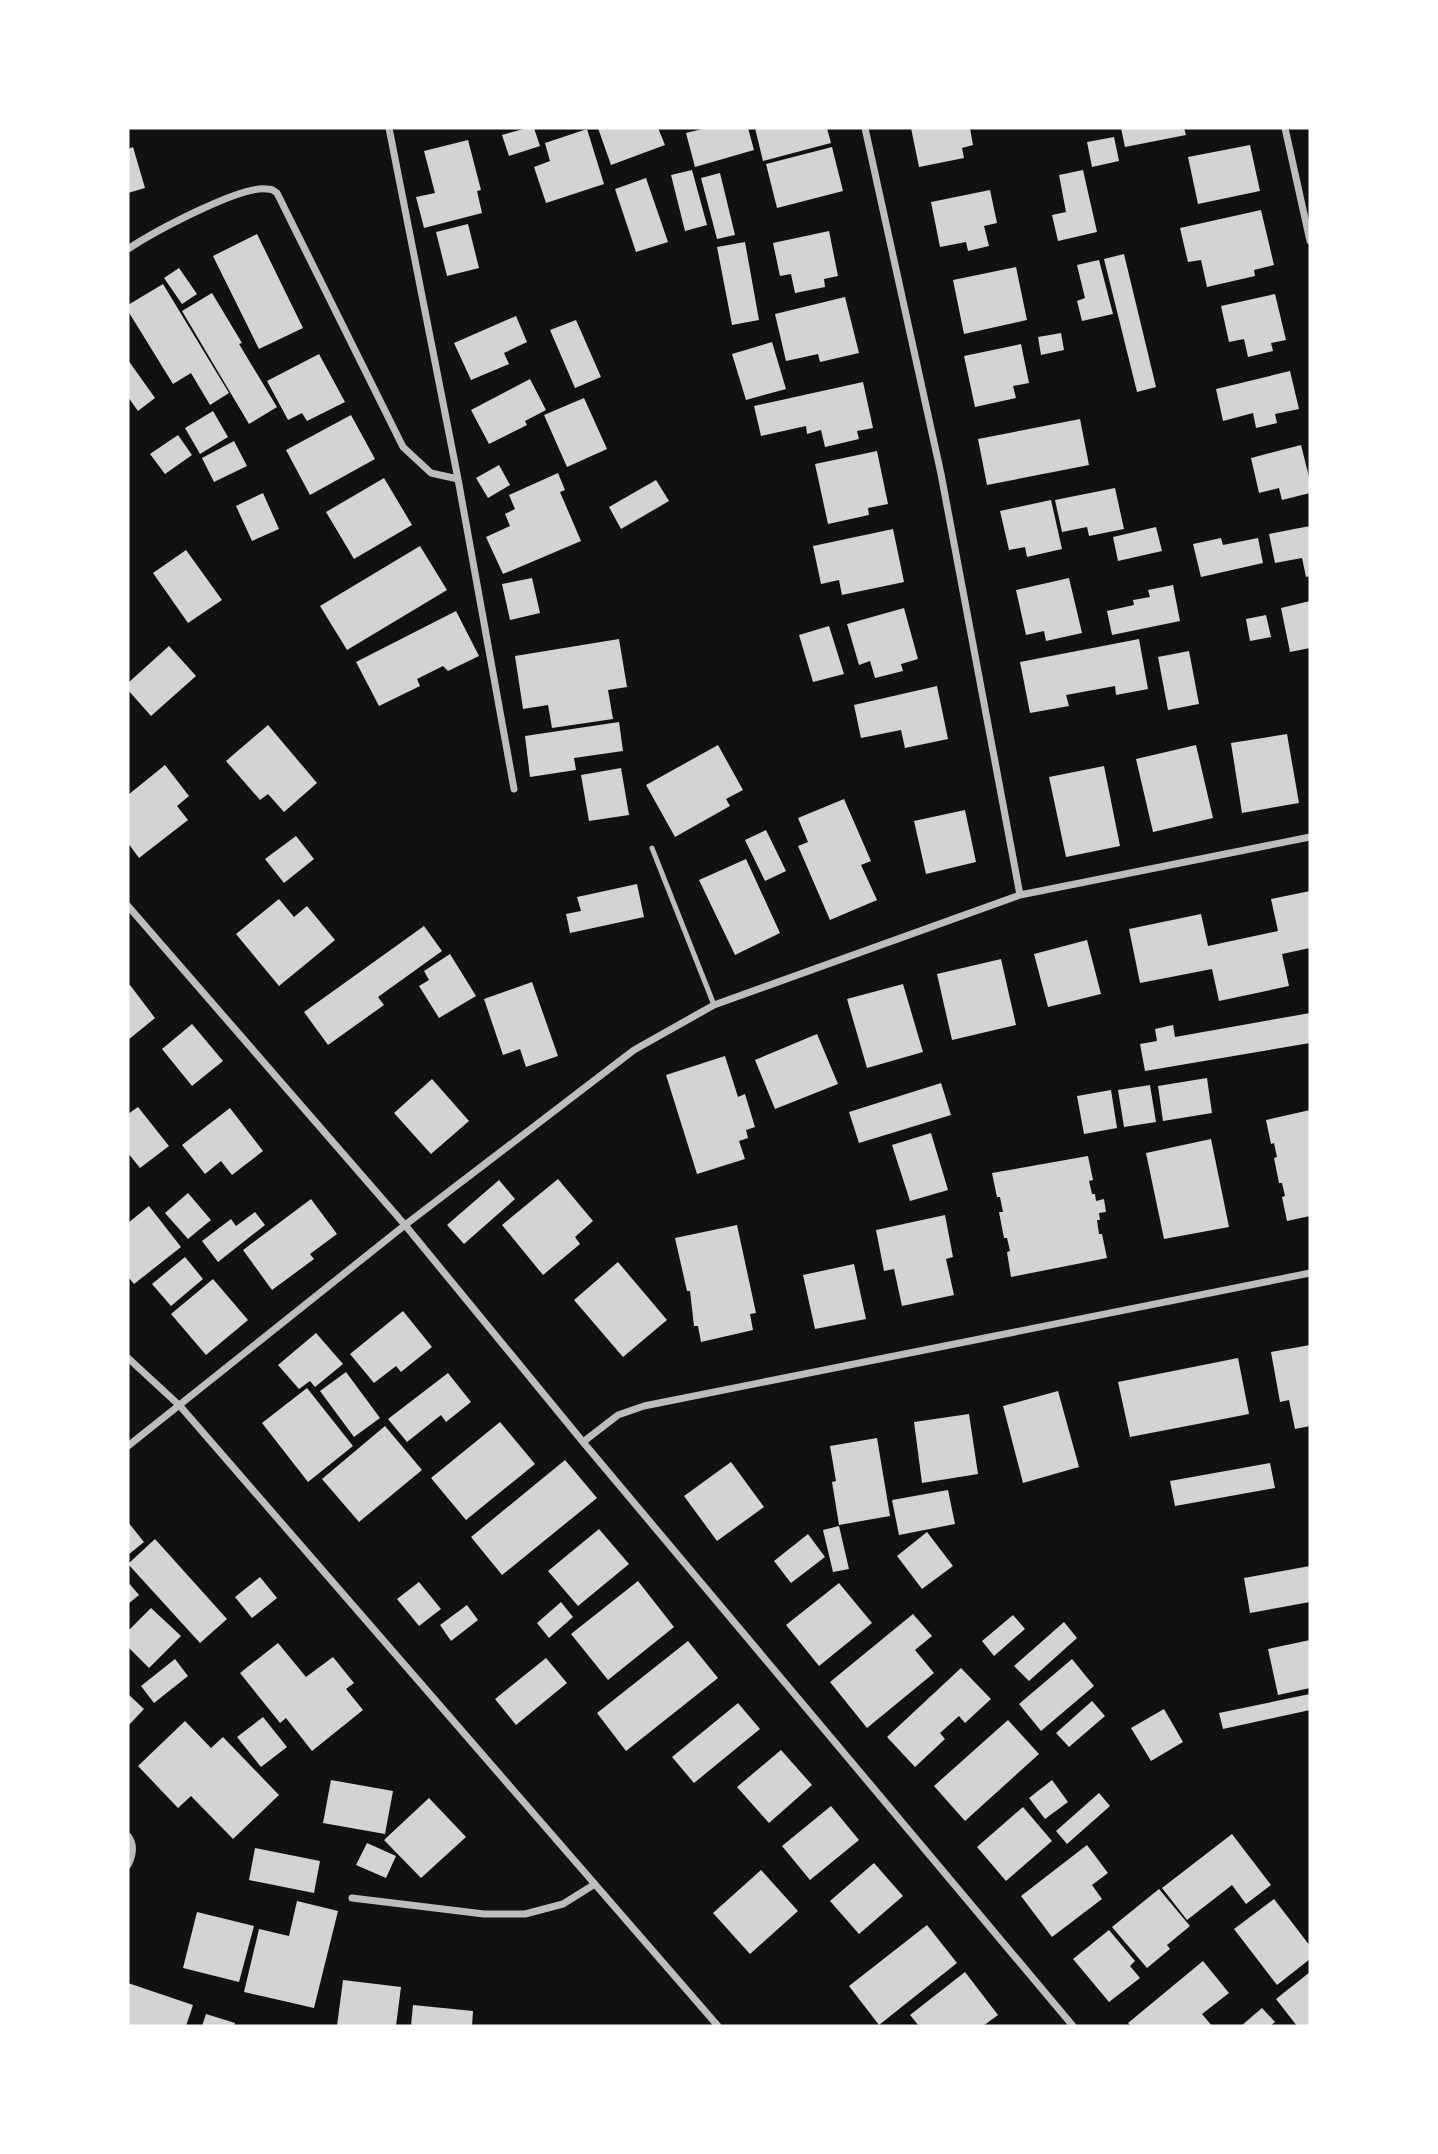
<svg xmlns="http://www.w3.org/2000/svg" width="1438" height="2154" font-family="Rubik,sans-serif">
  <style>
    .building { fill: #d3d3d3 }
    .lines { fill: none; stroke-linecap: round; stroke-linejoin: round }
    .service { stroke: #bcbcbc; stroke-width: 5 }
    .minor { stroke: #bcbcbc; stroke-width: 7 }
  </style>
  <rect width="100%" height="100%" fill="#111"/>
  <path class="building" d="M527,128h7l6,18 -31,10 -7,-21z
    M598,128h60l7,17 -54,20z
    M706,128h42l6,22 -59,17 -9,-34z
    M755,128h72l4,15 -68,18z
    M911,128h59l3,17 -11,3 2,10 -45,9z
    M1121,128h63l2,7 -61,12z
    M587,129l17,55 -58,19 -12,-36 16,-6 -5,-18z
    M1114,137l5,24 -27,6 -5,-25z
    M468,140l13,50 -4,1 5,22 -58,15 -8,-31 19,-4 -11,-42z
    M1250,145l10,46 -62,13 -10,-47z
    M133,147l12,41 -17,5v-44z
    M832,147l11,44 -66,17 -11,-44z
    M692,170l15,55 -22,6 -14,-56z
    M1083,170l14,62 -39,9 -6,-26 14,-3 -7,-37z
    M720,173l15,62 -18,4 -16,-61z
    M646,178l22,64 -32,10 -21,-63z
    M990,190l7,33 -13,3 5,20 -21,5 -2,-9 -26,5 -9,-45z
    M1261,210l13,55 -20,5 1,6 -48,11 -6,-27 -13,2 -8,-34z
    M468,224l11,44 -32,8 -11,-44z
    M829,231l9,45 -14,3 1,8 -30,6 -4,-19 -11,2 -7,-33z
    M257,234l46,94 -44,21 -46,-93z
    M745,242l14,78 -27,5 -15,-78z
    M1124,254l32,133 -19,5 -33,-133z
    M1099,260l14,54 -31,7 -5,-20 8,-3 -8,-33z
    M1016,267l11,53 -63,14 -11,-54z
    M179,268l18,26 -15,10 -18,-26z
    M163,284l66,109 -19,12 -19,-32 -18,11 -45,-73v-6z
    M212,293l30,50 -3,1 38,63 -28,17 -67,-113z
    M1275,294l11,46 -15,3 2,8 -25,6 -4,-18 -15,3 -8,-36z
    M845,297l14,56 -39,9 -2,-8 -32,7 -11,-47z
    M516,316l11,26 -23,11 5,11 -38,16 -17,-37z
    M576,320l25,57 -26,11 -25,-58z
    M1061,333l3,17 -23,5 -3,-18z
    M772,342l14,47 -40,11 -14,-46z
    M1021,344l8,39 -16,3 3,12 -41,9 -11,-51z
    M319,354l26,48 -38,19 -5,-8 -14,7 -21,-39z
    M128,360l27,38 -17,13 -10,-14z
    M1290,371l9,38 -24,5 2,9 -21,5 -3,-15 -30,8 -7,-32z
    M530,379l16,31 -21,11 2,4 -38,19 -18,-34z
    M863,382l10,46 -16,3 2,8 -34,8 -4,-17 -14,4 -1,-8 -45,10 -7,-30z
    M584,398l23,51 -40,18 -23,-52z
    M213,411l15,26 -28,17 -15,-26z
    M351,415l24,44 -65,36 -24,-45z
    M1080,419l9,46 -102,20 -9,-46z
    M178,435l14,20 -27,19 -15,-20z
    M234,441l13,25 -33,16 -12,-24z
    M1301,445l9,36v12l-28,7 -3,-12 -20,5 -8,-35z
    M877,451l11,53 -20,4 1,7 -41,9 -13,-60z
    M499,465l11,20 -22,13 -12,-20z
    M558,473l7,17 -5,2 21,49 -78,33 -17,-37 24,-11 -5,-12 10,-5 -6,-14z
    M384,478l28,47 -58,34 -28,-47z
    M656,480l13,21 -48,28 -12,-22z
    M1115,488l9,41 -35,7 -2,-9 -25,5 -7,-32z
    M263,493l16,36 -27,12 -16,-35z
    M1051,500l11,49 -35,8 -2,-10 -16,3 -9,-39z
    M1310,526v50l-4,1 -4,-19 -27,5 -6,-29z
    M1156,527l6,24 -44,10 -5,-24z
    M893,529l11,53 -62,13 -3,-15 -18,4 -8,-38z
    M1221,538l2,7 35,-7 5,25 -62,14 -8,-33z
    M420,546l27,44 -100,60 -27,-44z
    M186,550l36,50 -34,23 -35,-50z
    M532,578l8,35 -30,7 -8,-36z
    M1069,578l13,55 -36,8 -2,-10 -18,4 -10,-45z
    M1173,585l7,36 -68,14 -5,-24 27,-6 -1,-5 17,-3 -2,-7z
    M1310,601v47l-20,4 -9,-44z
    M904,608l14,51 -17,5 2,7 -28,7 -5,-17 -11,4 -12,-41z
    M456,611l23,45 -31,15 -5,-5 -26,13 3,7 -41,20 -23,-44z
    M1266,615l5,22 -21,4 -4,-22z
    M829,626l15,48 -31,8 -14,-47z
    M619,639l8,48 -19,3 5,29 -61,9 -4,-23 -25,4 -8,-53z
    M1139,639l9,50 -32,6 -1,-9 -49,9 3,11 -39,7 -10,-51z
    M169,646l27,30 -45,40 -23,-26v-7z
    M1189,651l10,53 -31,6 -10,-53z
    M937,686l11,53 -43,9 -4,-18 -40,8 -7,-33z
    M619,722l4,29 -49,7 2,12 -46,7 -5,-41z
    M268,725l49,58 -33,29 -16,-18 -8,6 -34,-39z
    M1287,734l12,69 -57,10 -11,-70z
    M718,745l25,45 -17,9 4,7 -55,31 -29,-52z
    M1196,745l17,73 -60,14 -17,-73z
    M165,765l24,31 -12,10 11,14 -49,38 -11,-15v-48z
    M1104,766l16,80 -54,11 -17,-80z
    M621,768l8,47 -40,6 -8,-46z
    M844,799l27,62 -10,4 16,35 -47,20 -32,-74 10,-4 -10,-24z
    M965,810l11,52 -50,12 -12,-53z
    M766,830l20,41 -21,10 -20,-41z
    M296,836l18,23 -30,24 -19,-24z
    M746,859l34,74 -45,22 -36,-75z
    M637,884l7,33 -74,16 -4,-19 15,-3 -4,-14z
    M1310,891v57l-28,6 7,32 -70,15 -7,-32 -72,14 -11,-54 72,-15 7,32 70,-15 -7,-32z
    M279,899l15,18 13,-11 28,34 -56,46 -43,-52z
    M424,926l18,25 -64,46 6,8 -56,40 -24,-33z
    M1087,940l14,54 -53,13 -14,-53z
    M450,954l26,42 -37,22 -20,-32 10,-6 -5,-9z
    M1001,959l15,66 -64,15 -15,-66z
    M532,982l26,74 -32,11 -6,-18 -17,6 -19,-56z
    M903,984l20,68 -56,16 -20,-69z
    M130,985l25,33 -27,22v-53z
    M1310,1013v30l-165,28 -5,-27 17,-3 -2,-12 18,-4 2,12z
    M192,1024l31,37 -31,25 -30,-37z
    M817,1034l21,50 -63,25 -20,-49z
    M725,1056l13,41 7,-3 10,33 -9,3 2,8 -9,3 6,18 -48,15 -31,-99z
    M1207,1078l5,35 -49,8 -5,-35z
    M432,1079l37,42 -38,33 -37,-41z
    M941,1083l10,32 -92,28 -10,-31z
    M1150,1085l6,37 -32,5 -6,-37z
    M1111,1090l6,38 -33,6 -7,-38z
    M138,1107l31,39 -29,22 -12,-15v-39z
    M230,1108l33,43 -31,24 -11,-14 -16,13 -23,-29z
    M1310,1110v106l-23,5 -5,-24 3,-1 -3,-13h-3l-5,-25 3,-1 -3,-14 -3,1 -5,-24z
    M931,1133l17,57 -38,11 -18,-56z
    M1211,1139l18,88 -65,12 -18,-86z
    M1088,1156l5,24 -4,1 3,13h3l1,7 8,-2 2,13 -7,1 1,7h-3l2,14h3l5,24 -96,19 -4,-25 3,-1 -3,-13h-3l-5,-26h4l-3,-15h-3l-5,-24z
    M558,1179l35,42 -18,16 5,7 -37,31 -41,-50z
    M499,1180l16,19 -51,45 -17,-19z
    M188,1193l23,27 -23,19 -23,-26z
    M311,1199l26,35 -27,20 4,5 -42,31 -29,-40z
    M149,1206l32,41 -47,37 -6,-7v-54z
    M255,1212l10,13 -47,37 -16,-21 29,-22 5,7z
    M945,1215l8,42 -7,2 8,36 -52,11 -8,-37 -10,2 -8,-41z
    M737,1225l19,88 -6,1 3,16 -52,12 -3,-16h-4l-4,-35h-3l-12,-53z
    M185,1257l18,22 -32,27 -19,-22z
    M618,1262l49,58 -44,37 -49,-57z
    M854,1264l12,55 -51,10 -12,-54z
    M213,1279l35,41 -42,35 -35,-41z
    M403,1311l29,36 -31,25 -5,-6 -22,17 -24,-29z
    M316,1333l27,31 -28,23 -5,-6 -11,8 -21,-24z
    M1310,1345v81l-15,3 -6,-29 -9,2 -9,-50z
    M1238,1358l11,56 -119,23 -12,-55z
    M346,1372l34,46 -26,19 -34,-46z
    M448,1373l23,29 -25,20 -5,-7 -34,27 -19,-23z
    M307,1388l46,58 -45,36 -46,-59z
    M1058,1391l21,76 -56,16 -20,-77z
    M969,1414l9,60 -56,9 -8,-61z
    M500,1422l35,42 -69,56 -35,-42z
    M385,1426l37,44 -63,52 -37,-43z
    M877,1438l13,78 -51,9 -7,-43 4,-1 -6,-35z
    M565,1460l32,38 -95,77 -31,-38z
    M731,1462l33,45 -47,34 -33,-45z
    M1270,1463l5,25 -100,18 -5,-25z
    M948,1490l7,34 -56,11 -7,-35z
    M128,1522l16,20 -16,13z
    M839,1526l10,43 -16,3 -10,-42z
    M599,1529l30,35 -51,42 -30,-35z
    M927,1532l26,34 -31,23 -25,-33z
    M808,1534l17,23 -34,26 -17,-22z
    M155,1539l72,80 -27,24 -72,-79z
    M1310,1566v36l-60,11 -6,-35z
    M260,1577l17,21 -25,20 -17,-21z
    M638,1581l36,46 -66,53 -37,-46z
    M128,1582l11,13 -11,9z
    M419,1582l22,27 -22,17 -22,-27z
    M839,1583l33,40 -53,43 -33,-41z
    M561,1602l12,15 -24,21 -12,-15z
    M467,1605l11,15 -27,21 -11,-16z
    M151,1608l30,28 -32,32 -21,-21v-16z
    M913,1614l19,22 -17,14 19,23 -67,55 -37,-46z
    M1013,1615l12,14 -31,27 -12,-15z
    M1064,1622l13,16 -48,43 -15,-15z
    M1310,1640v48l-32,7 -10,-46z
    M688,1641l30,37 -92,73 -29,-38z
    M278,1643l28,34 27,-20 21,26 -8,6 17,21 -51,41 -26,-33 -6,5 -40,-50z
    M546,1658l21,25 -51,42 -21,-26z
    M175,1659l13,17 -34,27 -13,-17z
    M1072,1659l22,27 -53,45 -22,-27z
    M961,1668l30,31 -26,24 -6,-7 -19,17 5,6 -30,28 -28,-30z
    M128,1694l16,15 -16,17z
    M1310,1694v16l-87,19 -4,-16z
    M1092,1701l13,15 -36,31 -13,-14z
    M738,1703l22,26 -66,54 -22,-26z
    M1164,1709l19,33 -32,19 -20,-33z
    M263,1717l24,30 -26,20 -24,-30z
    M1008,1720l31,34 -74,67 -31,-35z
    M185,1721l26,27 12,-11 56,58 -46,44 -42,-43 -13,12 -40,-42z
    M781,1750l31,35 -43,38 -32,-36z
    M331,1780l62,11 -8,43 -62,-11z
    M1052,1780l16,22 -23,17 -16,-21z
    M1099,1793l11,13 -43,38 -11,-13z
    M429,1798l37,39 -45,41 -37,-38z
    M831,1806l28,34 -49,40 -28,-34z
    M1023,1807l29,34 -46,40 -29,-34z
    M1232,1834l39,51 -25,19 -14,-19 -45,35 -25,-32z
    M367,1843l29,13 -10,22 -30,-13z
    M1087,1845l21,28 -16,12 10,14 -50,38 -31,-41z
    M255,1848l65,13 -6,32 -65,-13z
    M874,1863l29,33 -44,38 -29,-33z
    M761,1870l37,41 -48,43 -37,-41z
    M1159,1889l31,37 -23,19 3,4 -23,19 -35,-41z
    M1274,1899l36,47v13l-33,26 -43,-56z
    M297,1901l41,10 -24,97 -70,-16 15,-63 30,7z
    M197,1912l57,14 -15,56 -56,-14z
    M927,1925l30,38 -78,62 -30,-39z
    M1109,1930l26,31 -5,5 10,12 -31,24 -36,-43z
    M1203,1961l26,32 -27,21 10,12h-81l-3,-3z
    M965,1972l33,43 -15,11h-64l-9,-11z
    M1310,1972v54h-13l-21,-27z
    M343,1980l58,7 -5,39h-59z
    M128,1983l65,22 -7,21h-58z
    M413,2005l60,6 -1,15h-61z
    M1262,2008l13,14 -5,4h-29z
    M206,2014l29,9 -1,3h-32z"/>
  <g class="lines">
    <path class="service" d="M652,848l62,157"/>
    <path class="minor" d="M389,128l69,351 56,310
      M865,128l76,346 79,421
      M1285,128l25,113
      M128,249c24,-16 112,-64 139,-60 5,0 6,1 10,4l126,254 28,26 27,6
      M128,906l277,319 178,217 490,584
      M128,1358l52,48 538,620
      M583,1442l35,-27 26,-9 666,-133
      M128,1446l277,-221 229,-175 80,-45 306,-110 290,-58
      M128,1836c7,9 5,19 0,29
      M352,1898l132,16h41l38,-10 32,-20"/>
  </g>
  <rect width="1438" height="2154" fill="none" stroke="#ffffff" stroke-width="259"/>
</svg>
